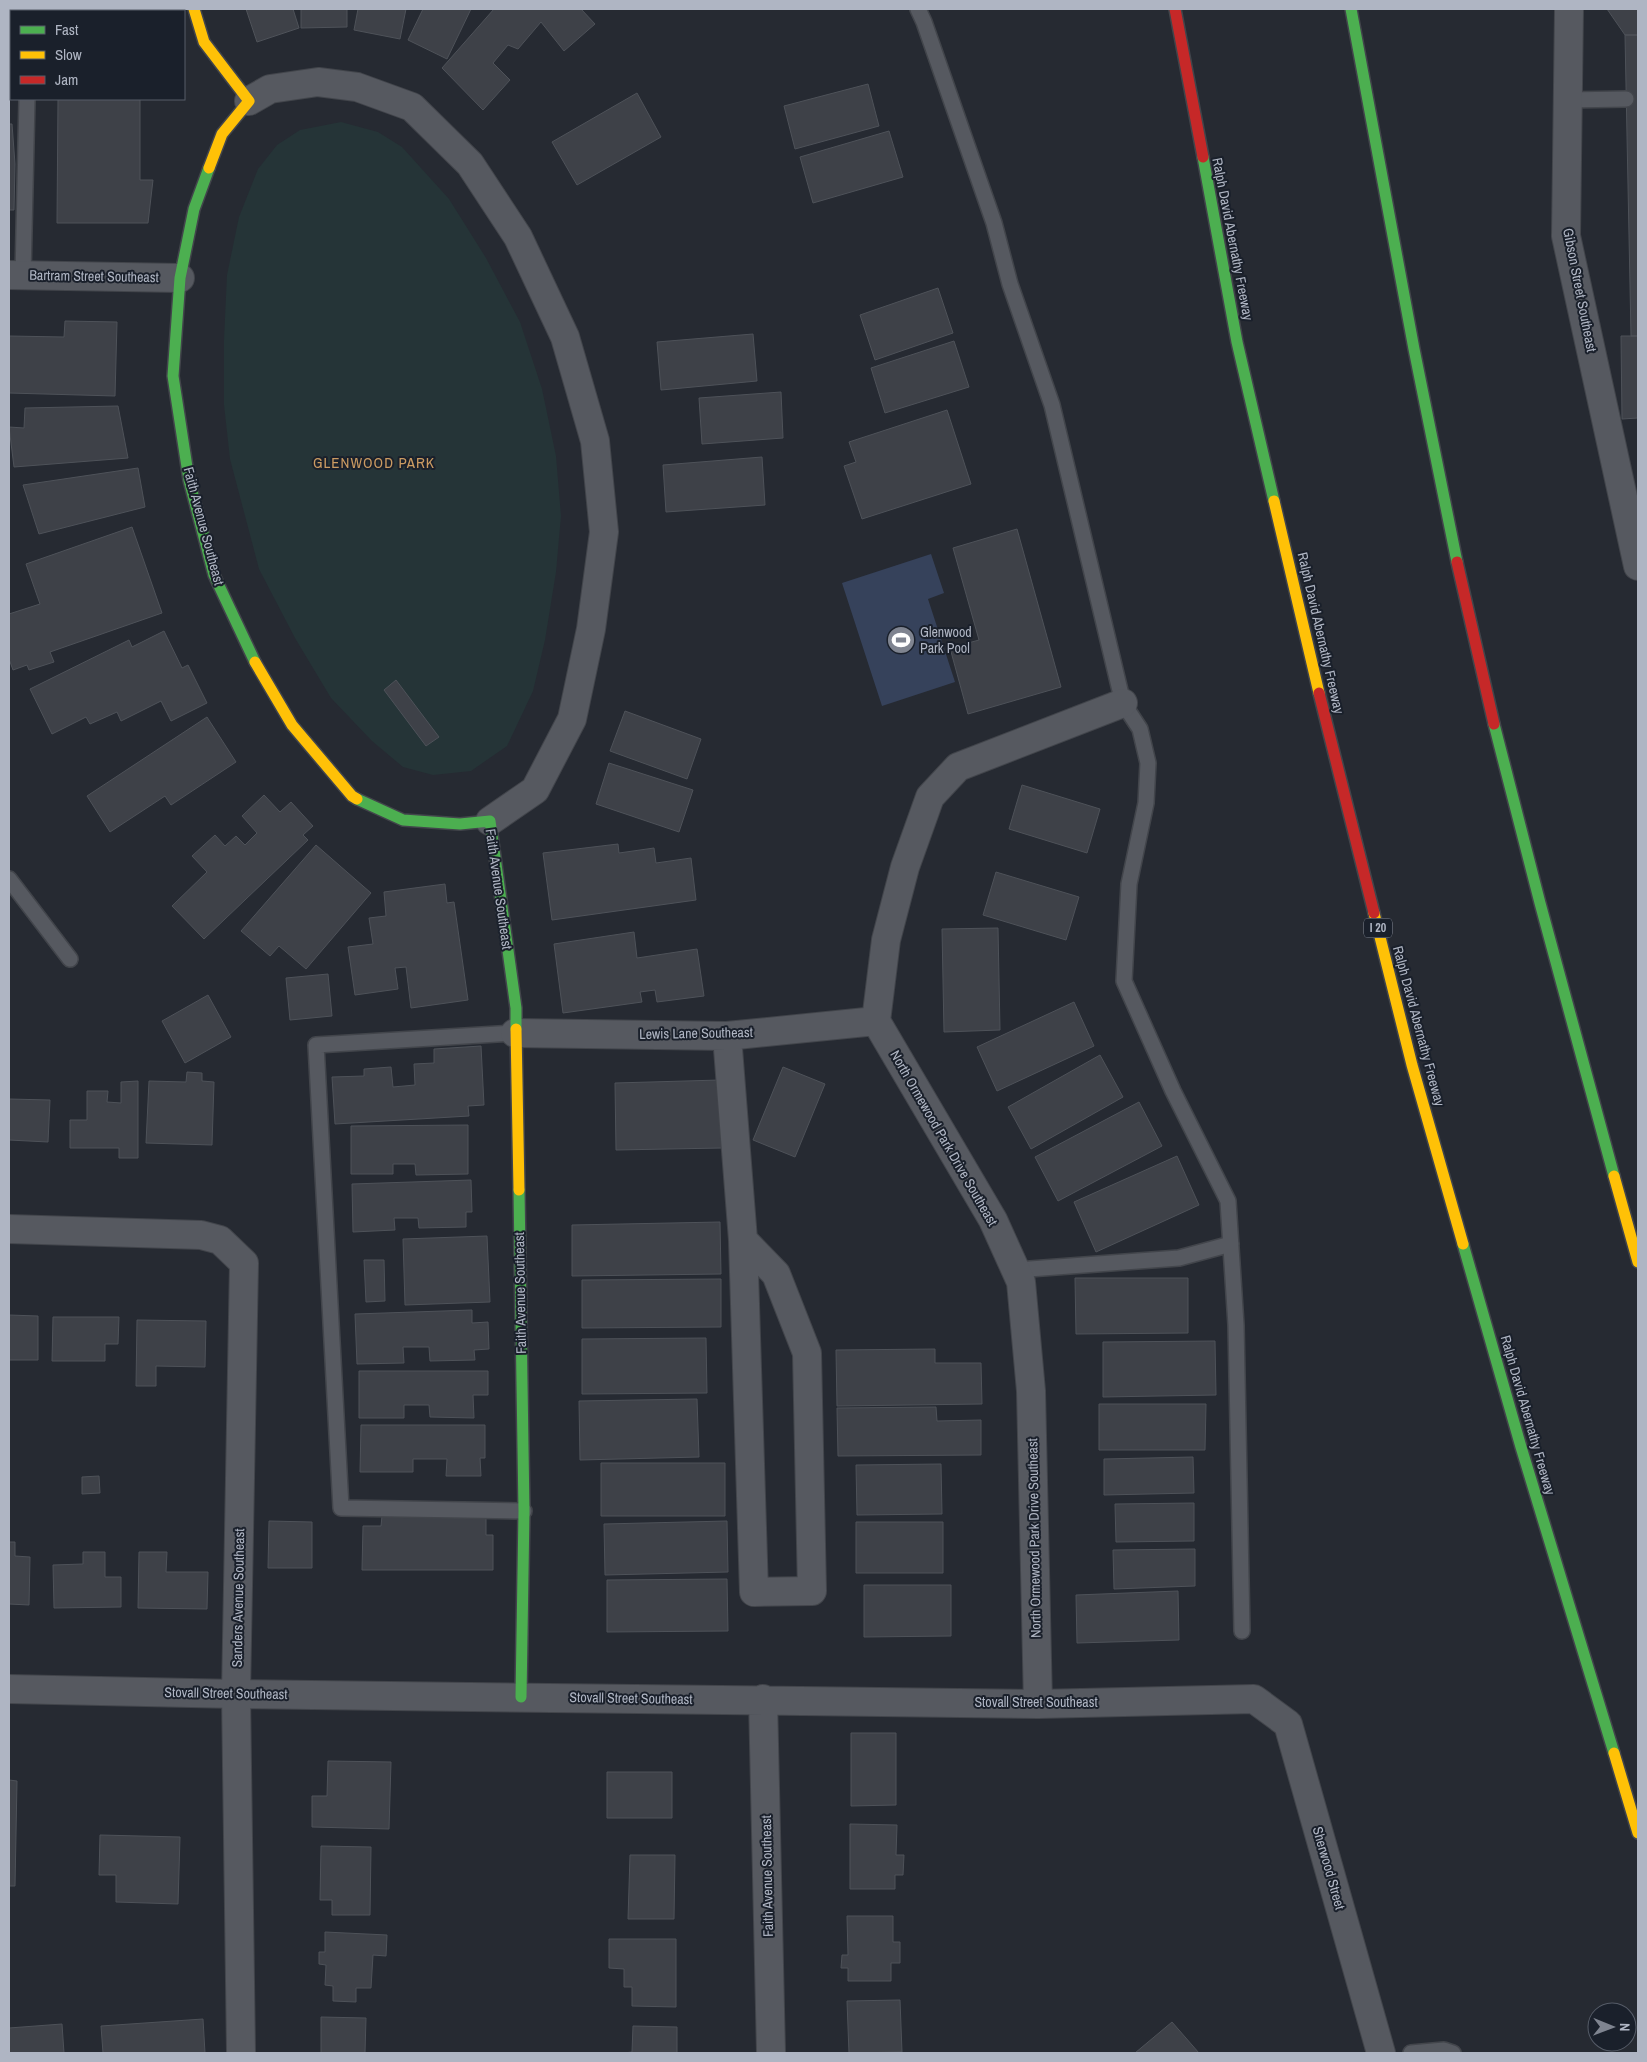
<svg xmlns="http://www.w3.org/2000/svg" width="1647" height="2062" font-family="'Archivo Narrow',sans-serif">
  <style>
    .green { fill: #253437 }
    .water { fill: #36425b }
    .building { fill: #3e4148; stroke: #4e5259 }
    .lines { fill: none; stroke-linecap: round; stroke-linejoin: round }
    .lane-casing { stroke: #42454b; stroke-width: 18 }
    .street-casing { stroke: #42454b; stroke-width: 30 }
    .fast-casing { stroke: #42454b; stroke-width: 14 }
    .slow-casing { stroke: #42454b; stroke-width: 14 }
    .jam-casing { stroke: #42454b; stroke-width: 14 }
    .lane { stroke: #565960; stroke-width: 15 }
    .street { stroke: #565960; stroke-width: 28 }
    .fast { stroke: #4caf50; stroke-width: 11 }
    .slow { stroke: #ffc107; stroke-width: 11 }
    .jam { stroke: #c62828; stroke-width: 11 }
    .labels { text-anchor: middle; stroke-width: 4; stroke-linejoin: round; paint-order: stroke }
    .shield { fill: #1a202b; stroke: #828895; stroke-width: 1 }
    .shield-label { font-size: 12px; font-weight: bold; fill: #afb5c3 }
    .street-label { font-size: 14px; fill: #afb5c3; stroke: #1a202b }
    .poi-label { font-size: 14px; fill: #afb5c3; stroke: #1a202b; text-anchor: start }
    .neighbourhood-label { font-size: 15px; letter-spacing: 1px; fill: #cb9b62; stroke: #1a202b }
  </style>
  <rect width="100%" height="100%" fill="#262a32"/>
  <path class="green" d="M341,122l37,10 24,15 47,52 37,59 34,64 22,67 14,67 5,60 -5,56 -11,68 -12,51 -26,55 -36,25 -38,4 -30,-8 -31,-26 -41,-43 -36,-60 -36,-69 -29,-110 -6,-54v-65l3,-65 12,-58 19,-48 19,-24 23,-15z"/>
  <path class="water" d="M931,554l13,39 -16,6 27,83 -73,24 -40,-123z"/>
  <path class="building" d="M59,9h81v2h-81z
    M246,9h47l6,19 -42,14z
    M301,9h46v18l-46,1z
    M358,9h48l-6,30 -46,-9z
    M423,9h48l-24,50 -39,-19z
    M494,9h87l14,15 -31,27 -23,-29 -23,27 -10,-4 -15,18 17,17 -27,30 -41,-42z
    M1607,9h31v26h-13z
    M1625,35h13v301h-7z
    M868,84l11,42 -84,23 -11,-43z
    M637,93l24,44 -84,48 -25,-43z
    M58,99h82v81h13l-5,43h-91z
    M9,124h3l3,40 -1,46h-5z
    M889,131l14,46 -90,26 -13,-46z
    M938,288l15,45 -78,27 -15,-45z
    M65,321l52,1 -2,74 -106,-3v-57l55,1z
    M753,334l4,47 -96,9 -4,-48z
    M1621,336h17v82l-16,1z
    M954,341l15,46 -84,26 -14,-45z
    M781,392l2,46 -81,6 -3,-46z
    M118,406l10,52 -114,9 -5,-40 15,1 1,-20z
    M947,410l24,74 -109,35 -18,-53 12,-4 -7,-20z
    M762,457l3,48 -99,7 -3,-47z
    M138,468l7,39 -106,27 -16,-49z
    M132,527l30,86 -112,39 4,10 -25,8 -2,-5 -14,5 -4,-11v-45l31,-10 -14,-40z
    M1017,529l44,158 -93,27 -18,-66 29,-8 -26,-92z
    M164,631l18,37 6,-3 19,38 -36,18 -10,-20 -40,20 -4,-9 -27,12 -4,-7 -34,17 -22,-45 99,-49 3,7z
    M396,680l43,57 -13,9 -42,-56z
    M625,711l76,28 -14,40 -77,-28z
    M207,717l29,45 -65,43 -6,-9 -55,36 -23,-36z
    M609,763l84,27 -14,42 -83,-28z
    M1022,785l78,24 -13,44 -78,-24z
    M264,795l16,17 11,-10 22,24 -10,9 5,5 -104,99 -32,-33 35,-34 -15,-16 23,-21 10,11 11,-10 9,9 12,-12 -15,-17z
    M618,844l1,9 35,-5 2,15 35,-5 5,42 -144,20 -9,-67z
    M316,845l55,48 -65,76 -27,-23 -9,10 -29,-25z
    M996,872l83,25 -13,43 -83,-25z
    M445,884l2,19 7,-1 14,98 -57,8 -5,-41 -11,1 3,21 -43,6 -7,-48 25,-3 -4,-26 17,-2 -2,-24z
    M998,928l2,102 -56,2 -2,-103z
    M634,932l3,26 60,-9 7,47 -47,6 -2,-12 -15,2 2,10 -79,11 -9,-69z
    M328,974l4,42 -42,4 -4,-42z
    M208,995l23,42 -46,26 -23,-42z
    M1074,1002l20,44 -97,45 -20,-44z
    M481,1046l3,59 -16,1 1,10 -134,8 -3,-47 32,-1v-7l27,-2 2,20 22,-2 -1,-21 20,-1v-14z
    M1100,1055l23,42 -92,52 -23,-42z
    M783,1067l42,17 -30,73 -42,-17z
    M187,1072l15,1v8l12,1 -2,63 -66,-2 3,-62 37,1z
    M720,1080l2,68 -106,2 -1,-67z
    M138,1081v77h-19v-10h-49v-28h17v-29h21l-1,11 14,1v-21z
    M9,1099l41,1 -2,42 -39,-2z
    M1139,1102l23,44 -104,55 -23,-44z
    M468,1125v49l-52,1 -1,-11h-22v10h-42v-48z
    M1177,1156l22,49 -103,47 -22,-50z
    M471,1180l1,32h-6v15l-47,1 -1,-10h-24l1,12 -42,2 -1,-48z
    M720,1222l1,52 -149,2v-51z
    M487,1236l3,66 -85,3 -2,-66z
    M364,1260h20l1,41 -19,1z
    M1075,1278h113v55l-112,1z
    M721,1279v48l-139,1v-48z
    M472,1310v13l16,-1 1,27 -15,1 1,10 -45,1 -1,-14h-26l1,16 -47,1 -2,-50z
    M9,1315l29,1v44h-29z
    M53,1317h66l-1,27h-13v17h-53z
    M137,1320l69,1 -1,46 -49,-1v20h-20z
    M706,1338l1,55 -125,1v-55z
    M1215,1341l1,54 -113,2v-55z
    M935,1349v14h46l1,41 -145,2 -1,-56z
    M359,1371h129v24h-15l1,23 -44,-1 -1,-12h-25v13h-45z
    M697,1399l2,58 -119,3 -1,-59z
    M1099,1404h107l-1,46h-106z
    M936,1407l1,14 44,-1v35l-143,1 -1,-48z
    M361,1425h124v33h-5l1,18h-35l1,-17h-34v13h-53z
    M1193,1457l1,36 -90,2v-36z
    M601,1463h124v53h-124z
    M941,1464l1,50 -85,1 -1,-50z
    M99,1476l1,17 -18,1v-17z
    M1194,1503v38l-78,1 -1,-38z
    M382,1516h72v2h32v17h7v35h-131l1,-44h18z
    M269,1521l43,1v46h-44z
    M727,1521l1,51 -123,3 -1,-51z
    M856,1522h87v51h-87z
    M9,1542h6v14l15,1 -1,48 -20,-1z
    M1195,1549v37l-81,3 -1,-39z
    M83,1552h22v25h16v30l-67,1 -1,-43 30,-1z
    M139,1552h28l-1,20h42l-1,37 -69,-1z
    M727,1579l1,52 -121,1v-52z
    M864,1585h87v51l-87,1z
    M1178,1591l1,49 -102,3 -1,-48z
    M851,1733h45v72l-45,1z
    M328,1761l63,1 -2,67 -77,-2v-31h15z
    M607,1772h65v46h-65z
    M9,1780l8,1 -2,105h-6z
    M850,1824l47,1 -1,30h8l-1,20h-8v14h-45z
    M100,1835l80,2 -2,67 -62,-2v-27h-17z
    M321,1846l50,1 -1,68h-38v-15h-12z
    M630,1855h45l-1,64h-46z
    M847,1916h46v26h7v21h-9v18h-43v-13h-7l1,-13h6z
    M325,1932l62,3 -1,21 -13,-1 -2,33h-15v14l-23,-1v-15l-8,-1 1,-20 -7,-1v-12h6z
    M609,1939h67v68l-44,-1v-19h-8v-18l-15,-1z
    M900,2000l2,52 -53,1 -2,-52z
    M321,2017l45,1 -1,35h-44z
    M203,2019l2,34h-102l-2,-27z
    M1172,2022l27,31h-64z
    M62,2024l2,29h-55v-25z
    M633,2026l44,1v26h-53l8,-1z"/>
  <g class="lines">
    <defs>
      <path id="lane" d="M918,9l6,13 70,201 16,61 42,121 71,298 17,26 8,34 -2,40 -17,81 -5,97 49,110 55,110 8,124 6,306
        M35,11v-2
        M1567,100l59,-1
        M23,275l4,-176
        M9,879l61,80
        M515,1033l-199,12 25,463 183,3
        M1015,1270l164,-12 52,-14
        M1411,2053l33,-3 9,3"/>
      <path id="street" d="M1569,9l-3,227 72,330
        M249,101l21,-12 48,-7 39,5 55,20 58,57 48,73 47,100 30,104 9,91 -13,97 -19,90 -37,71 -45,31
        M9,275l171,3
        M515,1033l212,3 149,-15
        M727,1036l16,204 11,352 58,-1 -5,-238 -31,-79 -33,-34
        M9,1229l192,6 19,5 24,23 -8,431 5,359
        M9,1689l227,5 802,10 216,-5 34,25 93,329
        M763,1699l8,354
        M1038,1704l-7,-313 -10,-109 -28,-62 -117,-199 10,-81 19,-73 25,-70 28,-30 165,-64"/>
      <path id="fast" d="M1351,9l63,340 43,213
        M1203,157l34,185 37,159
        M209,168l-15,41 -14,69 -7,98 16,104 25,95 41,87
        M1494,724l46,179 74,273
        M357,799l46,21 57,4 30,-3 26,187v21
        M519,1190l5,321 -3,186
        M1463,1244l58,203 93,306"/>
      <path id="slow" d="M194,9l10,33 45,59 -27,33 -13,34
        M1274,501l45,192
        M255,662l37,63 60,71 5,3
        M1374,913l38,152 51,179
        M516,1029l3,161
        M1614,1176l24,86
        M1614,1753l24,80"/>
      <path id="jam" d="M1175,9l28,148
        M1457,562l37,162
        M1319,693l55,220"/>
    </defs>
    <use href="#lane" class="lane-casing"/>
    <use href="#street" class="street-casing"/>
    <use href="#fast" class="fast-casing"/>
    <use href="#slow" class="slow-casing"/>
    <use href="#jam" class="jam-casing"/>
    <use href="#lane" class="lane"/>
    <use href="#street" class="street"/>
    <use href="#fast" class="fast"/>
    <use href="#slow" class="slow"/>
    <use href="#jam" class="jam"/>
  </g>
  <defs>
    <symbol id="stadium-disc" viewBox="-11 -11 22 22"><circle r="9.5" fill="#7f8490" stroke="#1a202b"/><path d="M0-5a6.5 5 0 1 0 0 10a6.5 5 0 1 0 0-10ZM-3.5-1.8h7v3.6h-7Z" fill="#fff"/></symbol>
  </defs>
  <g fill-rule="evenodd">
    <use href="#stadium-disc" x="885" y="624" width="32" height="32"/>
  </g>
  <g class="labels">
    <rect class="shield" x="1364" y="918.5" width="28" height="19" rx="4"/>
    <g class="shield-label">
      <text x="1378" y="932">I 20</text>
    </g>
    <g class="street-label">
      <text transform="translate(1233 239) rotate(79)" y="5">Ralph David Abernathy Freeway</text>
      <text transform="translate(94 276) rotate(1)" y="5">Bartram Street Southeast</text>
      <text transform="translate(1580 290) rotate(79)" y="5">Gibson Street Southeast</text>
      <text transform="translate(204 526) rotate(75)" y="5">Faith Avenue Southeast</text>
      <text transform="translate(1321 633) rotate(77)" y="5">Ralph David Abernathy Freeway</text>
      <text transform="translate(499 889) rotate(82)" y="5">Faith Avenue Southeast</text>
      <text transform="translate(1419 1026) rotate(75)" y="5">Ralph David Abernathy Freeway</text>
      <text transform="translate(696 1033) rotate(-1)" y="5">Lewis Lane Southeast</text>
      <text transform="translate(944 1138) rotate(60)" y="5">North Ormewood Park Drive Southeast</text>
      <text transform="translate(520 1293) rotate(-91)" y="5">Faith Avenue Southeast</text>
      <text transform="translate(1528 1415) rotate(74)" y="5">Ralph David Abernathy Freeway</text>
      <text transform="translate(1034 1538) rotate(-91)" y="5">North Ormewood Park Drive Southeast</text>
      <text transform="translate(238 1598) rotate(-89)" y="5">Sanders Avenue Southeast</text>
      <text transform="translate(226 1693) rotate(1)" y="5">Stovall Street Southeast</text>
      <text transform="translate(631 1698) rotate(1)" y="5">Stovall Street Southeast</text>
      <text x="1036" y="1707">Stovall Street Southeast</text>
      <text transform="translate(1329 1868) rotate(74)" y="5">Sherwood Street</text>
      <text transform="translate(767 1876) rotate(-91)" y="5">Faith Avenue Southeast</text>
    </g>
    <g class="poi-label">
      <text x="920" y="637">Glenwood<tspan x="920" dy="16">Park Pool</tspan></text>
    </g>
    <g class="neighbourhood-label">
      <text x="374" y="468">GLENWOOD PARK</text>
    </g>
  </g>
  <rect width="1647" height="2062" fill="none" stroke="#afb5c3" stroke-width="20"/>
  <rect x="10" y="10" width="175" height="90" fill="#1a202b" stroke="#565c68"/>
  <rect x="20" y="26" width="25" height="8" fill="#4caf50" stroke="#565c68"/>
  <text x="55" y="35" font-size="15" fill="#afb5c3">Fast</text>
  <rect x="20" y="51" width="25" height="8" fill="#ffc107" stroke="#565c68"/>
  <text x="55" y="60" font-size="15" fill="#afb5c3">Slow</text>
  <rect x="20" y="76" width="25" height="8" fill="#c62828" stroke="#565c68"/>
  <text x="55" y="85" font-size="15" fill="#afb5c3">Jam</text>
  <g transform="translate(1612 2027) rotate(91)"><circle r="24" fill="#1a202b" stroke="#565c68"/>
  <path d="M0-4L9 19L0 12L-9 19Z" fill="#7f8490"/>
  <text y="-8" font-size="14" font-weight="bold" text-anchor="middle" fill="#afb5c3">N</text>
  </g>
</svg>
